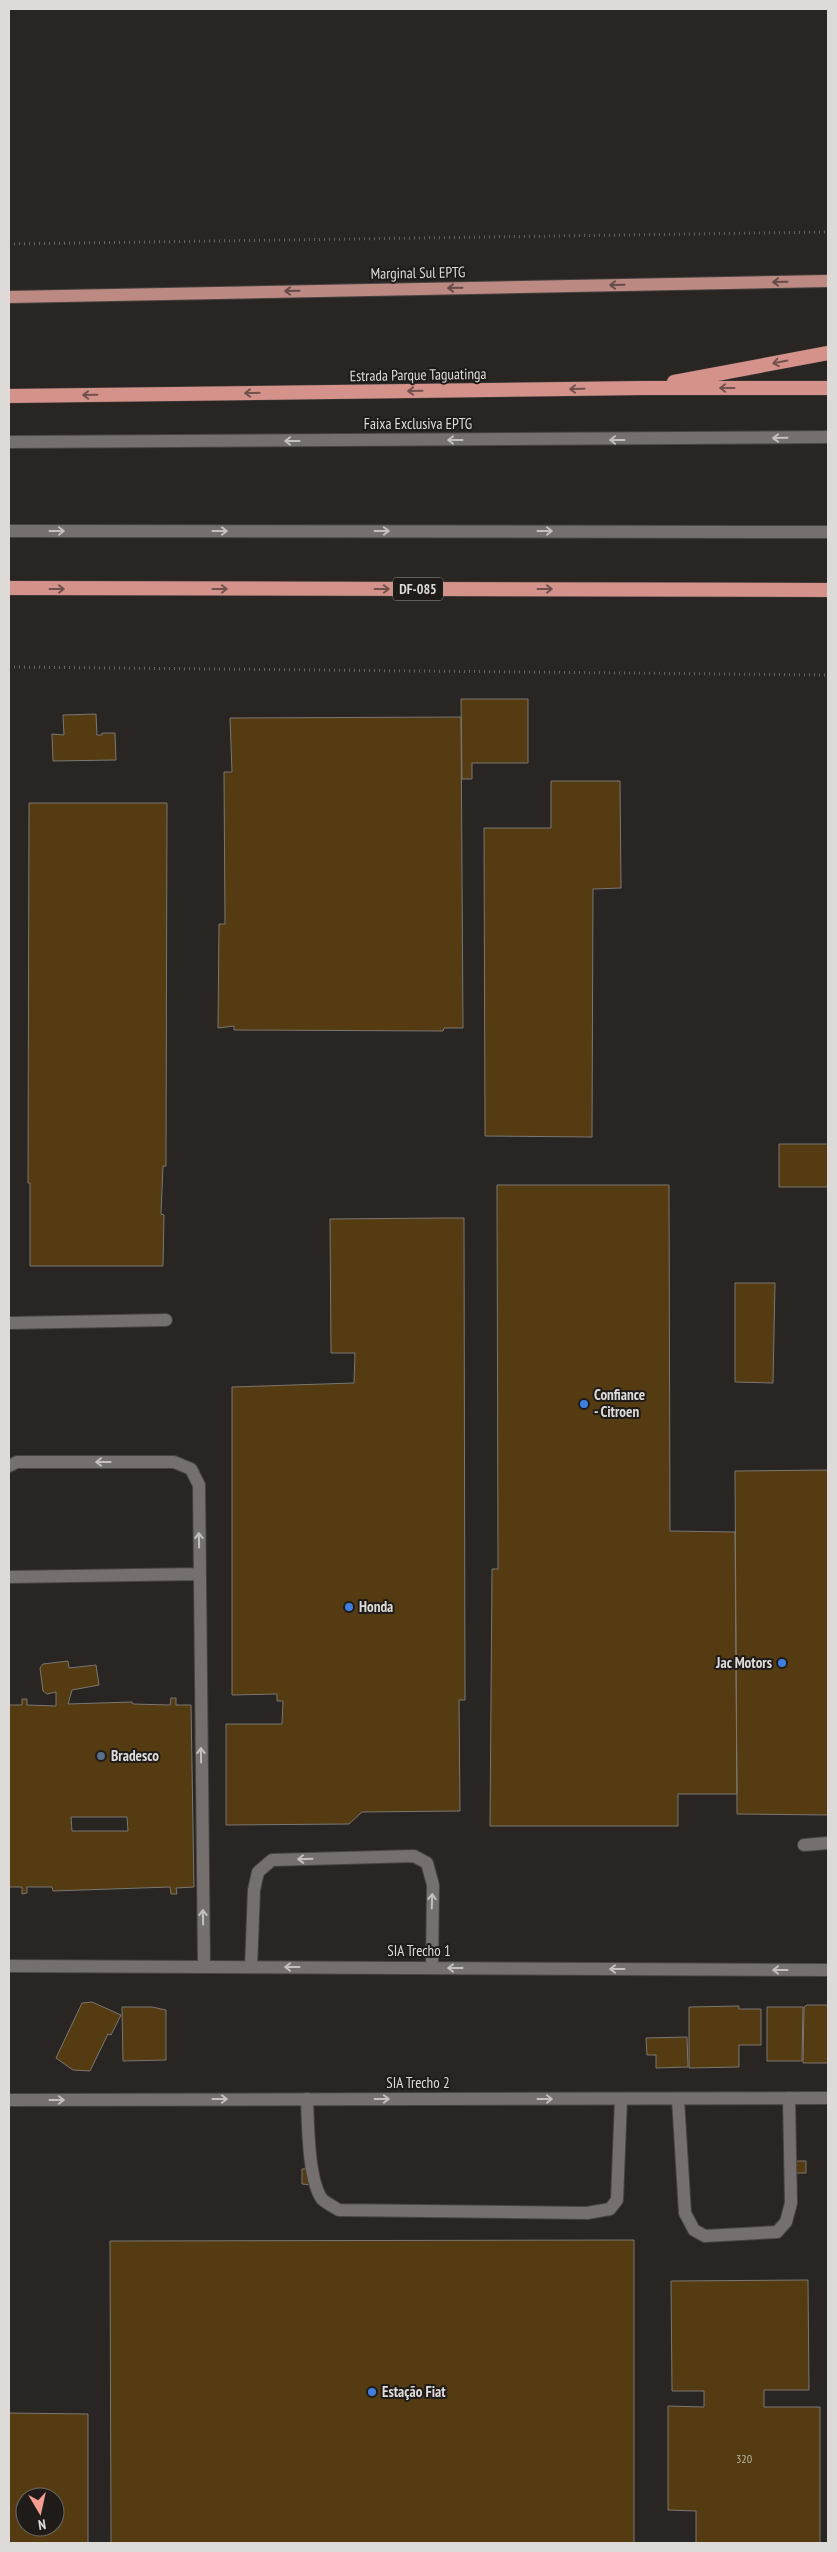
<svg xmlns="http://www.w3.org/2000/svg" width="837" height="2552" font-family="'PT Sans Narrow',sans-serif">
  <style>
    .building { fill: #543b12; stroke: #7a7773; fill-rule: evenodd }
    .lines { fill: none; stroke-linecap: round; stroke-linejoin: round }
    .service-casing { stroke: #464340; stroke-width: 14 }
    .secondary-casing { stroke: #464340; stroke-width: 14 }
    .primary-casing { stroke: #464340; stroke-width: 14 }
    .trunk-casing { stroke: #464340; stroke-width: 15 }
    .path { stroke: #686563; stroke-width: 3; stroke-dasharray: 1 4; stroke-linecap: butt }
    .service { stroke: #75706d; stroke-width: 12 }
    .secondary { stroke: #75706d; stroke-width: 12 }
    .primary { stroke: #bd8983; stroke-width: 12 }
    .trunk { stroke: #d5928a; stroke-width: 14 }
    .oneway { stroke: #664c49 }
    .oneway2 { stroke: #71514c }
    .oneway3 { stroke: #c3c0bd }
    .shop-dot { fill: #3f7fe0; stroke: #1f1b19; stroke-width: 2 }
    .service-dot { fill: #5c6f8a; stroke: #1f1b19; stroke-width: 2 }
    .labels { text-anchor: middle; stroke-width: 4; stroke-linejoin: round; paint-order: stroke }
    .number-label { font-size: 12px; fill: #bbb2a6 }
    .shield { fill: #1f1b19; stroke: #a4a19f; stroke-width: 1 }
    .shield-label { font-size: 14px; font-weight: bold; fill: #dddad8 }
    .street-label { font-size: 15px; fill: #dddad8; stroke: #1f1b19 }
    .poi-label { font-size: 15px; font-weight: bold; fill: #dddad8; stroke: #1f1b19; text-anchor: start }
  </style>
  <rect width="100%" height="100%" fill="#282522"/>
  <path class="building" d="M461,699h67v64h-56v16h-10z
    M96,714l1,21h5v-2h13l1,27 -63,1 -1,-27 12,1 -1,-20z
    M461,717l2,311h-19l-1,3 -209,-1v-4l-16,2 1,-104h6l-1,-152h8l-2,-54z
    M551,781h69l1,107 -28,1 -1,248 -107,-1 -1,-308h67z
    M29,803h138l-1,363h-3l-2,48 3,1 -1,51h-133v-83h-2z
    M779,1144h49v43h-49z
    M497,1185h172l1,346 65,1 2,262h-59v32h-188l2,-257h6z
    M441,1218h23l1,482h-6l1,111 -98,1 -13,12 -123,1v-101h56l1,-23h-6v-7l-45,1v-308l122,-4 1,-30h-24l-1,-134z
    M735,1283h40l-2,100 -38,-1z
    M828,1470v345l-91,-1 -2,-343z
    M68,1661l1,7 27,-3 3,20 -27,5 -4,14 64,-2 1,2 37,1 1,-7h5v7h15l3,182 -18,1 1,6h-6l-1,-7 -117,4 -1,-4h-25v6l-5,1v-7h-13v-182h13v-6h5v6l29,1v-14l-9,2 -4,-3 -3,-23 3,-4zM71,1817h56l1,14h-56z
    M92,2002l29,13 -10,20 -3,-1 -18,37 -17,-1 -17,-12 26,-55z
    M807,2005h21v58h-25l1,-56z
    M739,2006v3h22v36h-22v22l-50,1v-61z
    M122,2007h30l14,3v50l-43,1z
    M767,2007h36l-1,54h-35z
    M687,2037l1,30 -32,1v-13h-9l-1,-17z
    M789,2161h17v12h-17z
    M312,2168v17l-10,-1v-15z
    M634,2240v303h-523l-1,-302z
    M808,2280l1,110h-45v17h56v136h-124v-32l-28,-1v-104l36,1v-16h-32l-1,-110z
    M9,2413l79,1v129h-79zM25,2497h30v30h-30z"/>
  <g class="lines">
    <defs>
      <path id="service" d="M9,442l819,-5
        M9,531l819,1
        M9,1323l157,-3
        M9,1466l8,-4h157l17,7 8,16 5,481
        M9,1577l190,-3
        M804,1845l24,-2
        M251,1967l3,-77 4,-18 14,-12 142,-4 13,7 6,22 -1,83
        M307,2099c1,24 1,81 15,100 4,4 12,8 17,11l248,3 23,-4 7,-9 4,-101
        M678,2099l7,114 9,17 11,6 72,-4 9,-10 5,-19 -2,-105"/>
      <path id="secondary" d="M9,1966l819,4
        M9,2100l819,-2"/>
      <path id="primary" d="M9,297l819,-16"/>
      <path id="trunk" d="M674,382l154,-29
        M9,396l635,-8h184
        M9,588l819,2"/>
    </defs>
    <use href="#service" class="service-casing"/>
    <use href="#secondary" class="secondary-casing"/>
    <use href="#primary" class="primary-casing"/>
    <use href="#trunk" class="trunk-casing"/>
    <path class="path" d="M9,244l819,-12
      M9,667l819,8"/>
    <use href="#service" class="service"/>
    <use href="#secondary" class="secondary"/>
    <use href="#primary" class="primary"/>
    <use href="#trunk" class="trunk"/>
  </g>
  <defs><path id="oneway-shaft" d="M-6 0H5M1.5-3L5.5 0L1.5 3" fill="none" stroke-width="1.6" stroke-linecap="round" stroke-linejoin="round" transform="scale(1.25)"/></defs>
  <g class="oneway">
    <use href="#oneway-shaft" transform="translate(780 282) rotate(179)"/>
    <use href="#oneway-shaft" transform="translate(617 285) rotate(179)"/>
    <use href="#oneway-shaft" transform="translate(455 288) rotate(179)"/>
    <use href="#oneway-shaft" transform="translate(292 291) rotate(179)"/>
  </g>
  <g class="oneway2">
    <use href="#oneway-shaft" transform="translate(780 362) rotate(169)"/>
    <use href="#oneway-shaft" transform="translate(727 388) rotate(-180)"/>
    <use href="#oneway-shaft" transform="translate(577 389) rotate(179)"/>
    <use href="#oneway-shaft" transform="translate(415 391) rotate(179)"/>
    <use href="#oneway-shaft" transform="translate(252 393) rotate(179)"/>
    <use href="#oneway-shaft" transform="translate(90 395) rotate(179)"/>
    <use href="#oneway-shaft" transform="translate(57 589)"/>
    <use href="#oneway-shaft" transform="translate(220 589)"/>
    <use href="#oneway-shaft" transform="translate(382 589)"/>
    <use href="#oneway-shaft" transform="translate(545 589)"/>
  </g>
  <g class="oneway3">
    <use href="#oneway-shaft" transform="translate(780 438) rotate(179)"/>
    <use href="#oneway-shaft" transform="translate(455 440) rotate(180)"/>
    <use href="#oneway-shaft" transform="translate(617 440) rotate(180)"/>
    <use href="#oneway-shaft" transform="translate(292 441) rotate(180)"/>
    <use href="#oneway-shaft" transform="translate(57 531)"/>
    <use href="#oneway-shaft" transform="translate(220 531)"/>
    <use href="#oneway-shaft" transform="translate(382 531)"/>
    <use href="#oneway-shaft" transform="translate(545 531)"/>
    <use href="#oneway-shaft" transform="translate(103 1462) rotate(180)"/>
    <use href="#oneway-shaft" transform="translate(199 1540) rotate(-91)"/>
    <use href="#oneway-shaft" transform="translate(201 1755) rotate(-91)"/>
    <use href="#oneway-shaft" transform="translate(305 1859) rotate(178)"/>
    <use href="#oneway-shaft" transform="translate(432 1901) rotate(-88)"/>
    <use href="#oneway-shaft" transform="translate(203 1917) rotate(-91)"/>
    <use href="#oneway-shaft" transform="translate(292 1967) rotate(-180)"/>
    <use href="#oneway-shaft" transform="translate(455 1968) rotate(-180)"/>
    <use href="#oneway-shaft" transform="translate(617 1969) rotate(-180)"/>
    <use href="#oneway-shaft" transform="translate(780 1970) rotate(-180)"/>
    <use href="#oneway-shaft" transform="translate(220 2099)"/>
    <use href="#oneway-shaft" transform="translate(382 2099)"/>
    <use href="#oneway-shaft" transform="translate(545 2099)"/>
    <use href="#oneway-shaft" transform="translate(57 2100)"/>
  </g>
  <g class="shop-dot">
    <circle cx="584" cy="1404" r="5"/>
    <circle cx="349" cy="1607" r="5"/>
    <circle cx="782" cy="1663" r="5"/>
    <circle cx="372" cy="2392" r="5"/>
  </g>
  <circle class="service-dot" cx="101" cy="1756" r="5"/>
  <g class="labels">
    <g class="number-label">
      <text x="744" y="2463">320</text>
    </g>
    <rect class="shield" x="393" y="577.5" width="50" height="23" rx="4"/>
    <g class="shield-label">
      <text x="418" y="594">DF-085</text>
    </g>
    <g class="street-label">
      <text transform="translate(418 273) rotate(-1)" y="5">Marginal Sul EPTG</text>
      <text transform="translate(418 375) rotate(-1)" y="5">Estrada Parque Taguatinga</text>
      <text x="418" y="429">Faixa Exclusiva EPTG</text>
      <text x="419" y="1956">SIA Trecho 1</text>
      <text x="418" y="2088">SIA Trecho 2</text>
    </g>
    <g class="poi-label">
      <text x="594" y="1400">Confiance<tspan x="594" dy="17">- Citroen</tspan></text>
      <text x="359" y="1612">Honda</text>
      <text x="772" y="1668" text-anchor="end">Jac Motors</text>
      <text x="111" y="1761">Bradesco</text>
      <text x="382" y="2397">Estação Fiat</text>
    </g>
  </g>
  <rect width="837" height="2552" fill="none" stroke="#dddad8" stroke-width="20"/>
  <g transform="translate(40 2512) rotate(171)"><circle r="24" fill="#1f1b19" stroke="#6b6765"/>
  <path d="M0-4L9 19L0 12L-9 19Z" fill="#f59c93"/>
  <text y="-8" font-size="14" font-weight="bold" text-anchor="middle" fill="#dddad8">N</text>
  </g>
</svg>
